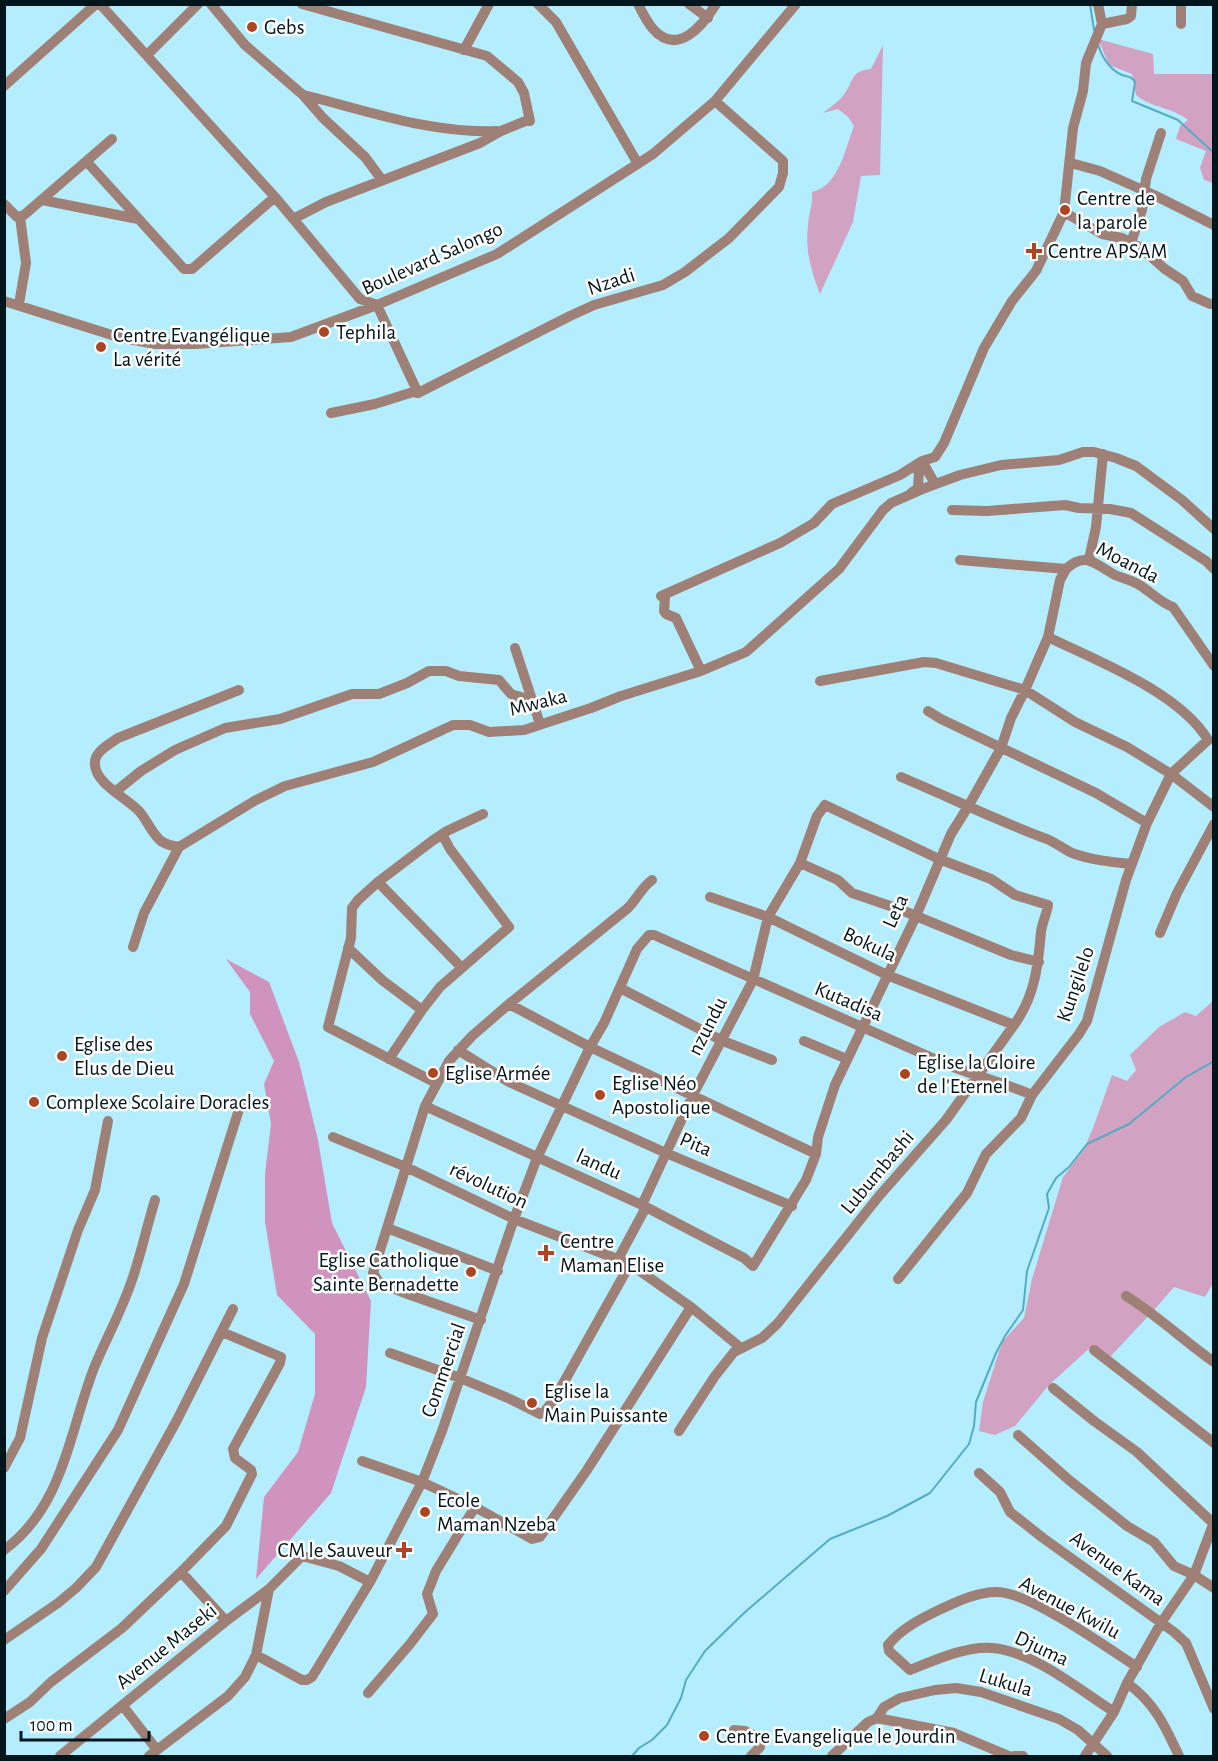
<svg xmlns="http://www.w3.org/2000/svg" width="1218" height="1761" font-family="'Alegreya Sans',sans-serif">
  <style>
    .green { fill: #d2a2c2 }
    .forest { fill: #d093bd }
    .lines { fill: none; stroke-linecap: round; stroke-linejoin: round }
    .stream { stroke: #53acc4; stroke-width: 2 }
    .minor { stroke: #9f8076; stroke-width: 10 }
    .poi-dot { fill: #ac4522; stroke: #fff; stroke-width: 2 }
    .labels { text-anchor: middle; stroke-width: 5; stroke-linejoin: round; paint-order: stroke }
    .poi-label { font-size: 21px; fill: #01161c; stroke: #fff; text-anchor: start }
    .street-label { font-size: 21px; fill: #01161c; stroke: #fff }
  </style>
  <rect width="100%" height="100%" fill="#b4edfe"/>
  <path class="green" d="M1098,39l55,15 1,20h59v109l-9,-3 -4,-12 6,-17 -30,-12 4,-13 8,-6c-16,-13 -37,-12 -52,-25l-4,-21 -23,-9z
    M883,45l-3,130 -19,1 -8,46 -33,72c-9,-23 -15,-44 -12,-69 1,-14 5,-19 4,-33 27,-6 33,-43 42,-66l-6,-9 -10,-8 -15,4c7,-6 17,-12 22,-20 10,-15 6,-22 26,-24z
    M1213,1001v282l-8,14 -31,-10 -20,23 -45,48 -17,-12 -43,39 -34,41 -20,9 -16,-4 4,-29 19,-60 22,-24 8,-39 31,-102 21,-28 9,-21 19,-53 15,6 9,-11 -6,-15 29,-28 26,-15 11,4z"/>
  <path class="forest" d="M226,959l43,23 30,80 19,78 14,83 39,78 -5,86 -35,106 -75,86 8,-82 34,-45 17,-58v-60l-38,-39 -12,-73v-48l6,-50 -7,-40 10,-23 -24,-47v-22z"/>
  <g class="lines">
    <path class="stream" d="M1090,4l4,26
      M1098,44c3,12 12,26 24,31 6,2 9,1 13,7l-3,19 46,19 36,33
      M632,1756l7,-8 13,-8 15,-15 14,-27 5,-18 19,-29 39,-38 86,-74 57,-23 43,-23 39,-49 5,-18 2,-24 20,-49 9,-17 18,-26 4,-39 22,-63 -2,-14 9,-16 13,-11 18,-23 42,-20 57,-47 28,-16"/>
    <path class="minor" d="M100,4l175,193 85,102 17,6 41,88 152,-77 24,-11 69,-20 22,-13 44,-34 50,-51 4,-14v-12l-68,-60
      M211,4l34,41 58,50 20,23 42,39 17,23
      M538,4l18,18 82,142
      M638,4c4,8 9,18 15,25 25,28 50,-4 63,-25
      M689,4l19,14
      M1102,24l25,-5 4,-3 1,-12
      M1181,24v-20
      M464,50l25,-46
      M147,55l51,-51
      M4,86l92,-82
      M304,95c64,16 128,39 193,36
      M87,162l97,107h8l83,-72
      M1071,163l29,8 54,24 60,30
      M42,200l96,19
      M4,204l13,13 7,-2 88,-76
      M1064,212l38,22 20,4 19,10 24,21 18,12 9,15 18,8
      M293,219l33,-17 154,-59 21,-12 27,-11 2,1 -6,-28 -6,-11 -31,-26 -185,-52
      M1131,243l11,-33 4,-31 15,-46
      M4,301l114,36 37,7h41l95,-7 86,-32 120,-51 156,-100 62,-53 81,-97
      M19,304l7,-41 -6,-46
      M331,413l44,-9 38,-12 5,1
      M922,461l13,23
      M911,493l7,-5 1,-18 3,-9
      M952,510l35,1 78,-6 14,3 31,1 21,4 75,48 8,8
      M1089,559l7,-32 7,-73
      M960,560l106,9c20,-19 30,-4 49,6 9,4 19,6 26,11 11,7 20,17 32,21l41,59
      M515,648l25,76
      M701,671l-25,-53 -10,-4 -2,-3 1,-13 -4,-2 119,-53 34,-20 18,-19 68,-29 22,-14 13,-4 9,-14 40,-95 28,-47 24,-30 28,-59 9,-84 10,-37 3,-28 16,-39 -4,-20
      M820,681l104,-19 12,1 89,27 50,32 52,25 44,27 43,33
      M928,711l13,8 155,74 51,30
      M901,777c48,20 95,43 143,61 10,3 19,11 28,15 19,7 39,9 59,11
      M115,792l26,-21 34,-21 50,-22 55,-9 72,-25h27l28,-11 22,-12h17l13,5 40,4 12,14 20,6
      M179,847c-7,-1 -12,-2 -18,-6 -9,-7 -14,-21 -22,-30 -12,-13 -43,-27 -44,-46 -2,-13 15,-21 23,-27l121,-48
      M800,863l38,17 14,13 47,16 112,46 28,7
      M378,882l83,85
      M710,897l58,20 119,58 127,50
      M1160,933l17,-40 37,-69
      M133,947l11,-34 35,-66 77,-47 29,-14 88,-24 80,-37h17l19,7 35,-2 67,-22 30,-12 80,-25 45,-19 93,-83 44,-59 8,-7 34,-15 35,-13 41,-10 58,-5 24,-8h11l22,6 20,8 46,34 32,29
      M348,948l34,32 40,30
      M620,988l103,53 49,19
      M509,1004l81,43 226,107
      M804,1041l43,18
      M458,1050l51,32 157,71 126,53
      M389,1059l33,-49 18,-23 69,-60 -59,-78 -8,-15
      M436,1083l-108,-56 23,-89 1,-30 6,-8 20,-18 54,-41 15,-10 36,-17
      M425,1106l217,99 102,53 9,8 53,-86 10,-26 2,-17 17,-52 81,-169 35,-82 18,-29 32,-57 10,-30 14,-28 23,-53 12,-57 6,-11
      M333,1137l73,30 108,52 116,45 61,43 50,41
      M387,1228l111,43
      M617,1261l28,-52 -3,-4 51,-110 60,-115 15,-63 32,-54 17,-47 8,-11 114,54 52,20 24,16 33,10c-1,8 -6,18 -7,27 -3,34 -6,64 -27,93l-68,95 -67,76 -101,127 -16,15 -28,14 -19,24 -36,55
      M898,1279l69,-86 19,-39 35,-36 11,-23 47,-61 8,-13 39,-141 21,-57 24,-49 37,-34c-29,-48 -111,-79 -160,-103
      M1126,1296c31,19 58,45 88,66
      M481,1320l-79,-28 -23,-10 -6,-9 52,-167 24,-45 23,-25 37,-32 119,-96c9,-9 13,-20 24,-28
      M1094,1350l120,93
      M390,1353l70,25 50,21 30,15 5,-3 10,-13 75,-134
      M1053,1388l41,33 43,31 77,72
      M1018,1435l51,45 58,46 27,16 20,24 20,9 20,13
      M362,1461l60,21 53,25 57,32 8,-2 47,-67 104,-163
      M4,1468l16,-30 22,-100 36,-108 17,-40 13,-69
      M979,1473l21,19 10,20 33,26 131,94 12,11 28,66
      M4,1550c60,-44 65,-118 90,-182 12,-29 28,-58 38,-88 9,-26 15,-54 23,-80
      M181,1572l45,49
      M4,1591l37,-42 77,-119 66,-146 57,-181
      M4,1640l54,-37 18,-15 20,-21 81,-147 56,-111
      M256,1655l46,25h5l5,-3 58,-95 52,-100 20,-51 72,-212 23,-61 53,-111 14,-24 33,-74 12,-14h5l294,130c28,11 56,18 84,30
      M1127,1683c28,20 38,43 52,73
      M368,1693l42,-49 23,-30 -6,-20 9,-23 39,-64
      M123,1706l34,44
      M1114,1712c-34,-22 -80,-60 -121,-64 -26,-3 -60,13 -83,22l-21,-19 -1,-6c14,-17 34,-27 53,-36 17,-8 36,-17 56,-17 32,0 111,56 140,75
      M877,1718l77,15 55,23
      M4,1719l26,-17 21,-20 71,-54 59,-56 45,-46 26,-52 -1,-4 -16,-12 -2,-9 47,-86 1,-6 -59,-25
      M734,1730l11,1 12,6 3,10 -9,9
      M60,1756l166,-135 43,-32 33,-33 37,10 31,16
      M149,1756l79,-60 17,-19 11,-22 13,-66
      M832,1756l36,-34 9,-4 7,-11 16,-9 35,-8 21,-2 25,4 78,27 19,11 29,26
      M1014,1756h9
      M1085,1756l29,-44 13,-29 34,-60 33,-48 20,-53"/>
  </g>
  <g class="poi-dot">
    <circle cx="252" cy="27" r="6"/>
    <circle cx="1065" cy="210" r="6"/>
    <path d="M1031 242h6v6h6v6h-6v6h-6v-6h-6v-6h6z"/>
    <circle cx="324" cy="332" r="6"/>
    <circle cx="101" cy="347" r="6"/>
    <circle cx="62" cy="1056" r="6"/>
    <circle cx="433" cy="1073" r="6"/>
    <circle cx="905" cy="1074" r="6"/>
    <circle cx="600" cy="1095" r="6"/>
    <circle cx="34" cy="1102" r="6"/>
    <path d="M543 1244h6v6h6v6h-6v6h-6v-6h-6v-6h6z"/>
    <circle cx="471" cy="1272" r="6"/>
    <circle cx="532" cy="1403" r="6"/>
    <circle cx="425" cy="1512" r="6"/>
    <path d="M401 1541h6v6h6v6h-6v6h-6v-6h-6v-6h6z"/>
    <circle cx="704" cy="1736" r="6"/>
  </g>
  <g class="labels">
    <g class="poi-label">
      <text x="264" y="34">Gebs</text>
      <text x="1077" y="205">Centre de<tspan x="1077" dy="24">la parole</tspan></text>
      <text x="1048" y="258">Centre APSAM</text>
      <text x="336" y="339">Tephila</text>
      <text x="113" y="342">Centre Evangélique<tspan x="113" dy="24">La vérité</tspan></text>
      <text x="74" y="1051">Eglise des<tspan x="74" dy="24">Elus de Dieu</tspan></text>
      <text x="917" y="1069">Eglise la Gloire<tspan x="917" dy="24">de l'Eternel</tspan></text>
      <text x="445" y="1080">Eglise Armée</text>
      <text x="612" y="1090">Eglise Néo<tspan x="612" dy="24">Apostolique</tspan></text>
      <text x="46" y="1109">Complexe Scolaire Doracles</text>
      <text x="560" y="1248">Centre<tspan x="560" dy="24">Maman Elise</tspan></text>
      <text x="459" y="1267" text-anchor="end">Eglise Catholique<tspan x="459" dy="24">Sainte Bernadette</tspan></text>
      <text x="544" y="1398">Eglise la<tspan x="544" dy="24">Main Puissante</tspan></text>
      <text x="437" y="1507">Ecole<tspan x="437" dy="24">Maman Nzeba</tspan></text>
      <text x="392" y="1557" text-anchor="end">CM le Sauveur</text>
      <text x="716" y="1743">Centre Evangelique le Jourdin</text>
    </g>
    <g class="street-label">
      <text transform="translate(432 258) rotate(-24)" y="7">Boulevard Salongo</text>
      <text transform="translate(611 281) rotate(-18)" y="7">Nzadi</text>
      <text transform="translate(1128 562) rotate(27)" y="7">Moanda</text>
      <text transform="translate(538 702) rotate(-14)" y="7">Mwaka</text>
      <text transform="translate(895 911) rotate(-66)" y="7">Leta</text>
      <text transform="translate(870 944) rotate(25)" y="7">Bokula</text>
      <text transform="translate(1075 984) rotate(-71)" y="7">Kungilelo</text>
      <text transform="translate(849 1001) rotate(23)" y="7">Kutadisa</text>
      <text transform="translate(707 1026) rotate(-63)" y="7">nzundu</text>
      <text transform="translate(696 1144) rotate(23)" y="7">Pita</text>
      <text transform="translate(599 1164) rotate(24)" y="7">landu</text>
      <text transform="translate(877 1172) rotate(-50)" y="7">Lubumbashi</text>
      <text transform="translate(489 1185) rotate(25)" y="7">révolution</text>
      <text transform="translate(443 1370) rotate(-71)" y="7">Commercial</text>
      <text transform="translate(1118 1568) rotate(36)" y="7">Avenue Kama</text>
      <text transform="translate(1070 1607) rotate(28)" y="7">Avenue Kwilu</text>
      <text transform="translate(166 1646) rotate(-39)" y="7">Avenue Maseki</text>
      <text transform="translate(1042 1648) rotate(25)" y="7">Djuma</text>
      <text transform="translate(1006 1682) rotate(17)" y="7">Lukula</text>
    </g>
  </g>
  <rect width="1218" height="1761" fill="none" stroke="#01161c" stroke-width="12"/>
  <path d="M21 1731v9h128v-9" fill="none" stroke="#01161c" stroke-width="3"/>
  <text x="30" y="1731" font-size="18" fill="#01161c" stroke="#ffffff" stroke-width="4.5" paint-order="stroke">100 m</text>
</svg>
